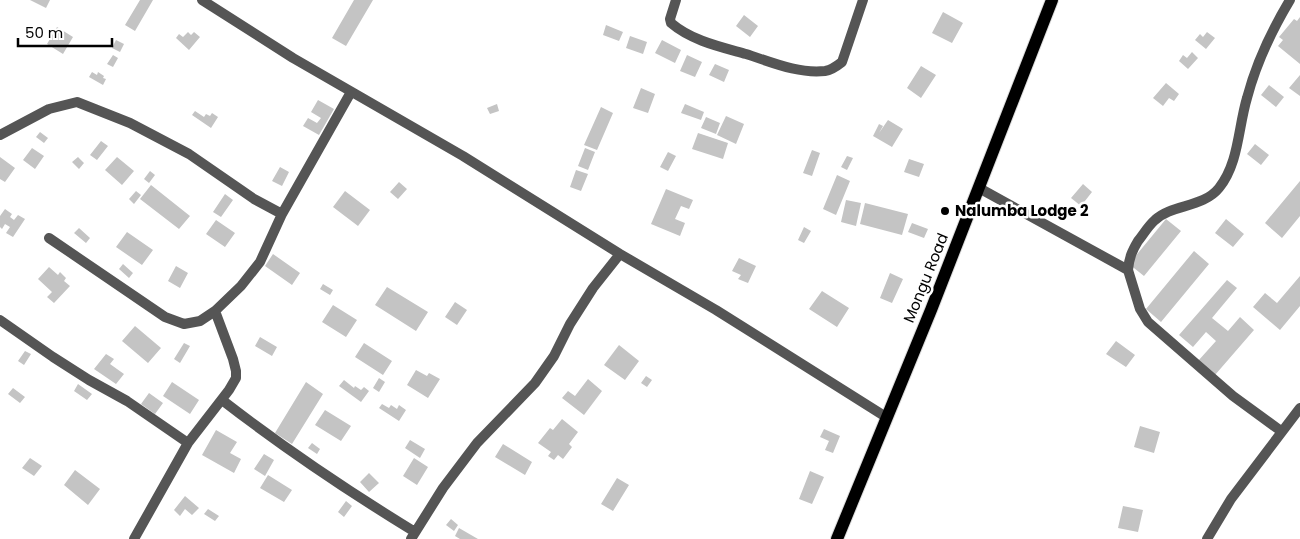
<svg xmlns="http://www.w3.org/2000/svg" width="1300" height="539" font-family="Poppins,sans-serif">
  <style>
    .building { fill: #c4c4c4 }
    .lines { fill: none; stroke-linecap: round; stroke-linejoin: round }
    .primary-casing { stroke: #dbdbdb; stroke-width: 14 }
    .minor { stroke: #555; stroke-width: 10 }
    .primary { stroke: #000; stroke-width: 12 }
    .poi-dot { fill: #000; stroke: #fff; stroke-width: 2 }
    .labels { text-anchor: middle; stroke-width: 5; stroke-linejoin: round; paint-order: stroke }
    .poi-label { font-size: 15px; font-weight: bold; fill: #000; stroke: #fff; text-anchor: start }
    .street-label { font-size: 15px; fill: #000; stroke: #fff }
  </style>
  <rect width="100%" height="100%" fill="#fff"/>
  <path class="building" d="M30,0h20l-4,8z
    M140,0h13l-18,31 -10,-6z
    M354,0h19l-27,46 -14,-8z
    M943,12l20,11 -11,20 -20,-10z
    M744,15l14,11 -8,11 -14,-11z
    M1300,17v47l-22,-18 5,-6 -4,-3 15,-18 3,2z
    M606,25l17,7 -4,9 -16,-6z
    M57,27l16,10 -10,17 -16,-10z
    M188,32l3,3 3,-3 6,5 -11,13 -13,-12 3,-4 4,3z
    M1207,32l8,6 -9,11 -11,-9 5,-6 3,3z
    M630,36l17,6 -4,12 -17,-6z
    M116,40l8,4 -4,8 -8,-4z
    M662,40l19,10 -6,13 -20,-10z
    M1192,52l6,6 -10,11 -9,-8 4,-6 4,3z
    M113,55l5,3 -5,9 -6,-3z
    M687,55l15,7 -7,15 -15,-6z
    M715,64l14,6 -5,12 -15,-7z
    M921,66l15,9 -15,23 -14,-10z
    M92,72l5,3 1,-3 6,4 -1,2 3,1 -3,6 -14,-8z
    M1300,75v21l-11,-8z
    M1166,83l13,11 -5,7 -5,-3 -6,8 -10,-8z
    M1269,85l15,12 -8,10 -15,-12z
    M641,88l14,6 -7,19 -15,-5z
    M318,100l16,9 -15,26 -16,-9 5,-8 9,5 4,-5 -10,-6z
    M497,104l2,7 -9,3 -3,-6z
    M685,104l19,8 -3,8 -20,-7z
    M601,107l12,6 -16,37 -13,-5z
    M195,111l9,6 2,-3 4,2 2,-3 6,4 -7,11 -19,-13z
    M726,116l18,8 -8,20 -19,-9z
    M706,117l14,6 -4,11 -15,-6z
    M888,120l15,9 -11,18 -19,-11 6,-12 4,2 -4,7z
    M40,132l8,6 -4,5 -8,-6z
    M698,133l30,10 -5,16 -31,-10z
    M101,141l7,5 -11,14 -7,-5z
    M1255,144l14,11 -8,10 -14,-11z
    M32,148l12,8 -9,13 -12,-9z
    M585,148l10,4 -7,18 -10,-4z
    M812,150l8,3 -8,23 -9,-3z
    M668,152l8,4 -8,15 -8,-4z
    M847,156l6,2 -6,12 -6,-3z
    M0,157l15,11 -10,14 -5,-3z
    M78,157l6,6 -5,6 -7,-7z
    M117,157l17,14 -12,14 -17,-15z
    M909,159l15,5 -5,13 -15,-5z
    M280,167l9,5 -7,14 -10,-5z
    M576,170l12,4 -7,17 -11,-4z
    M150,171l5,4 -6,8 -5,-4z
    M837,175l13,6 -14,34 -13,-6z
    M1300,181v35l-18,22 -17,-15z
    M399,182l8,7 -9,10 -8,-7z
    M1083,184l9,8 -11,14 -10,-8z
    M151,185l39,31 -11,13 -39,-30z
    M666,189l27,11 -4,9 -8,-3 -6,13 10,4 -5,13 -29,-12z
    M136,191l5,4 -7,9 -5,-5z
    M345,191l25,19 -12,16 -25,-19z
    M225,194l8,6 -12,17 -8,-5z
    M846,200l15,3 -5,23 -15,-4z
    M865,203l43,11 -6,21 -42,-11z
    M5,209l7,5 -2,3 4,3 4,-5 7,4 -12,18 -7,-4 4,-6 -5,-3 -3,5 -2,-2v-11z
    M1166,219l15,12 -37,45 -15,-12z
    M1226,219l18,15 -11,13 -18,-14z
    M216,220l19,13 -10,14 -19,-13z
    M912,223l16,6 -4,9 -16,-6z
    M804,227l7,4 -7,12 -6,-3z
    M79,228l11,10 -4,5 -12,-10z
    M127,232l26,18 -11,15 -26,-18z
    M1194,251l15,13 -48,58 -15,-13z
    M273,254l27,19 -8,12 -27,-19z
    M739,258l17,8 -8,17 -10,-4 3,-4 -9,-4z
    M123,264l10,9 -4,5 -10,-9z
    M176,266l12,7 -8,15 -12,-7z
    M49,267l9,8 2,-3 6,6 -2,3 6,5 -16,17 -7,-6 5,-5 -14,-13z
    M890,273l13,6 -11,24 -12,-5z
    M1300,276v30l-20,24 -27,-23 12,-14 12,10z
    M1227,280l10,8 -25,30 16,13 12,-14 14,13 -39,45 -17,-14 18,-20 -10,-9 -13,15 -14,-12z
    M323,284l10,6 -3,5 -10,-6z
    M387,287l41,25 -12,19 -41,-26z
    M822,291l27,17 -12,19 -28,-18z
    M455,302l12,8 -10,15 -12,-8z
    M333,305l24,15 -11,17 -24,-15z
    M135,326l26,22 -13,15 -26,-22z
    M260,337l17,10 -5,9 -17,-10z
    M1116,341l19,14 -9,12 -20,-13z
    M184,343l6,3 -10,17 -6,-4z
    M364,343l28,18 -9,14 -28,-18z
    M619,345l20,16 -14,19 -21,-15z
    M25,351l6,3 -7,11 -6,-4z
    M106,354l8,5 -4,5 14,10 -8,10 -22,-15z
    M416,370l11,6 2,-3 11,6 -12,19 -21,-13z
    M646,376l6,4 -5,7 -6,-4z
    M379,378l6,4 -6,10 -6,-4z
    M588,379l14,12 -18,24 -22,-17 6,-7 7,5z
    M344,380l10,8 1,-2 6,4 3,-3 5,4 -8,11 -22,-16z
    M172,382l27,18 -9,14 -27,-18z
    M306,382l17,12 -31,50 -17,-11z
    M78,384l14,10 -5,6 -13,-9z
    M13,388l12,9 -5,6 -12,-9z
    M149,393l14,10 -8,11 -14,-10z
    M382,404l7,4 2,-3 6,4 2,-4 7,5 -7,11 -20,-13z
    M325,410l26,16 -10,15 -26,-16z
    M562,419l16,13 -9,12 3,3 -9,12 -5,-4 -4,5 -6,-4 3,-4 -13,-9 12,-15 3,2z
    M1140,426l20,6 -6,21 -20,-6z
    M824,429l16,7 -7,17 -8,-3 4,-9 -9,-4z
    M216,430l21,12 -7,11 11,6 -7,14 -32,-18z
    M410,440l15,9 -5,9 -15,-10z
    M312,443l8,6 -3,5 -9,-6z
    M503,444l29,18 -7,13 -30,-18z
    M264,454l10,6 -9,16 -11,-7z
    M30,458l12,8 -8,10 -12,-8z
    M414,458l14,9 -11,18 -14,-9z
    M75,470l25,19 -12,16 -24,-20z
    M810,471l14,6 -12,27 -13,-5z
    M369,473l10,10 -10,9 -9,-10z
    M268,475l24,15 -8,12 -24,-14z
    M617,478l12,7 -16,26 -12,-7z
    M185,496l14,12 -7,7 -7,-6 -5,7 -6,-6z
    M346,501l6,5 -8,11 -6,-5z
    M1123,506l20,4 -5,22 -20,-4z
    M208,509l11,7 -4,5 -11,-7z
    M451,519l7,6 -4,6 -8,-6z
    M459,528l19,11h-18l-5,-3z"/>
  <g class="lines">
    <defs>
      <path id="primary" d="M837,539l94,-229 121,-310"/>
    </defs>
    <use href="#primary" class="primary-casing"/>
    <path class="minor" d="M202,0l91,58 170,98 157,98 96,56 170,107
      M676,0l-6,19 1,4c21,18 50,24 75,31 25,8 52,20 79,17 7,-1 12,-5 17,-9l21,-62
      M0,135l49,-26 28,-7 53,21 59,31 65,45 28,15
      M979,188l149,82 12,39 8,13 85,74 48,35
      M49,238l116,79 19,7 16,-3 15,-10 26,-25 19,-24 22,-48 69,-122
      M1128,270c1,-12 4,-19 10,-29 5,-6 10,-15 17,-21 17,-16 48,-12 64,-32 20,-25 19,-60 28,-90 9,-34 25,-68 43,-98
      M0,320l53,37 36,23 38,21 61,42 41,-53 7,-12v-7l-3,-12 -18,-48
      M222,400c62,48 126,91 193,132
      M134,539l54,-96
      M411,539l32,-51 34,-45 58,-60 19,-27 16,-32 23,-36 27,-34
      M1207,539l24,-40 69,-91"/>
    <use href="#primary" class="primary"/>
  </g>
  <circle class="poi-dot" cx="945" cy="211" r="5"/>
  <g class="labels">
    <g class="poi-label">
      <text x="955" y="216">Nalumba Lodge 2</text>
    </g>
    <g class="street-label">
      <text transform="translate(926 278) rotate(-68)" y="5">Mongu Road</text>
    </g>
  </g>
  <path d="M18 38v8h94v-8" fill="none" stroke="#000000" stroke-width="2.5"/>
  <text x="25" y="38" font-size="15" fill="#000000" stroke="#ffffff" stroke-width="4" paint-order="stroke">50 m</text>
</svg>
